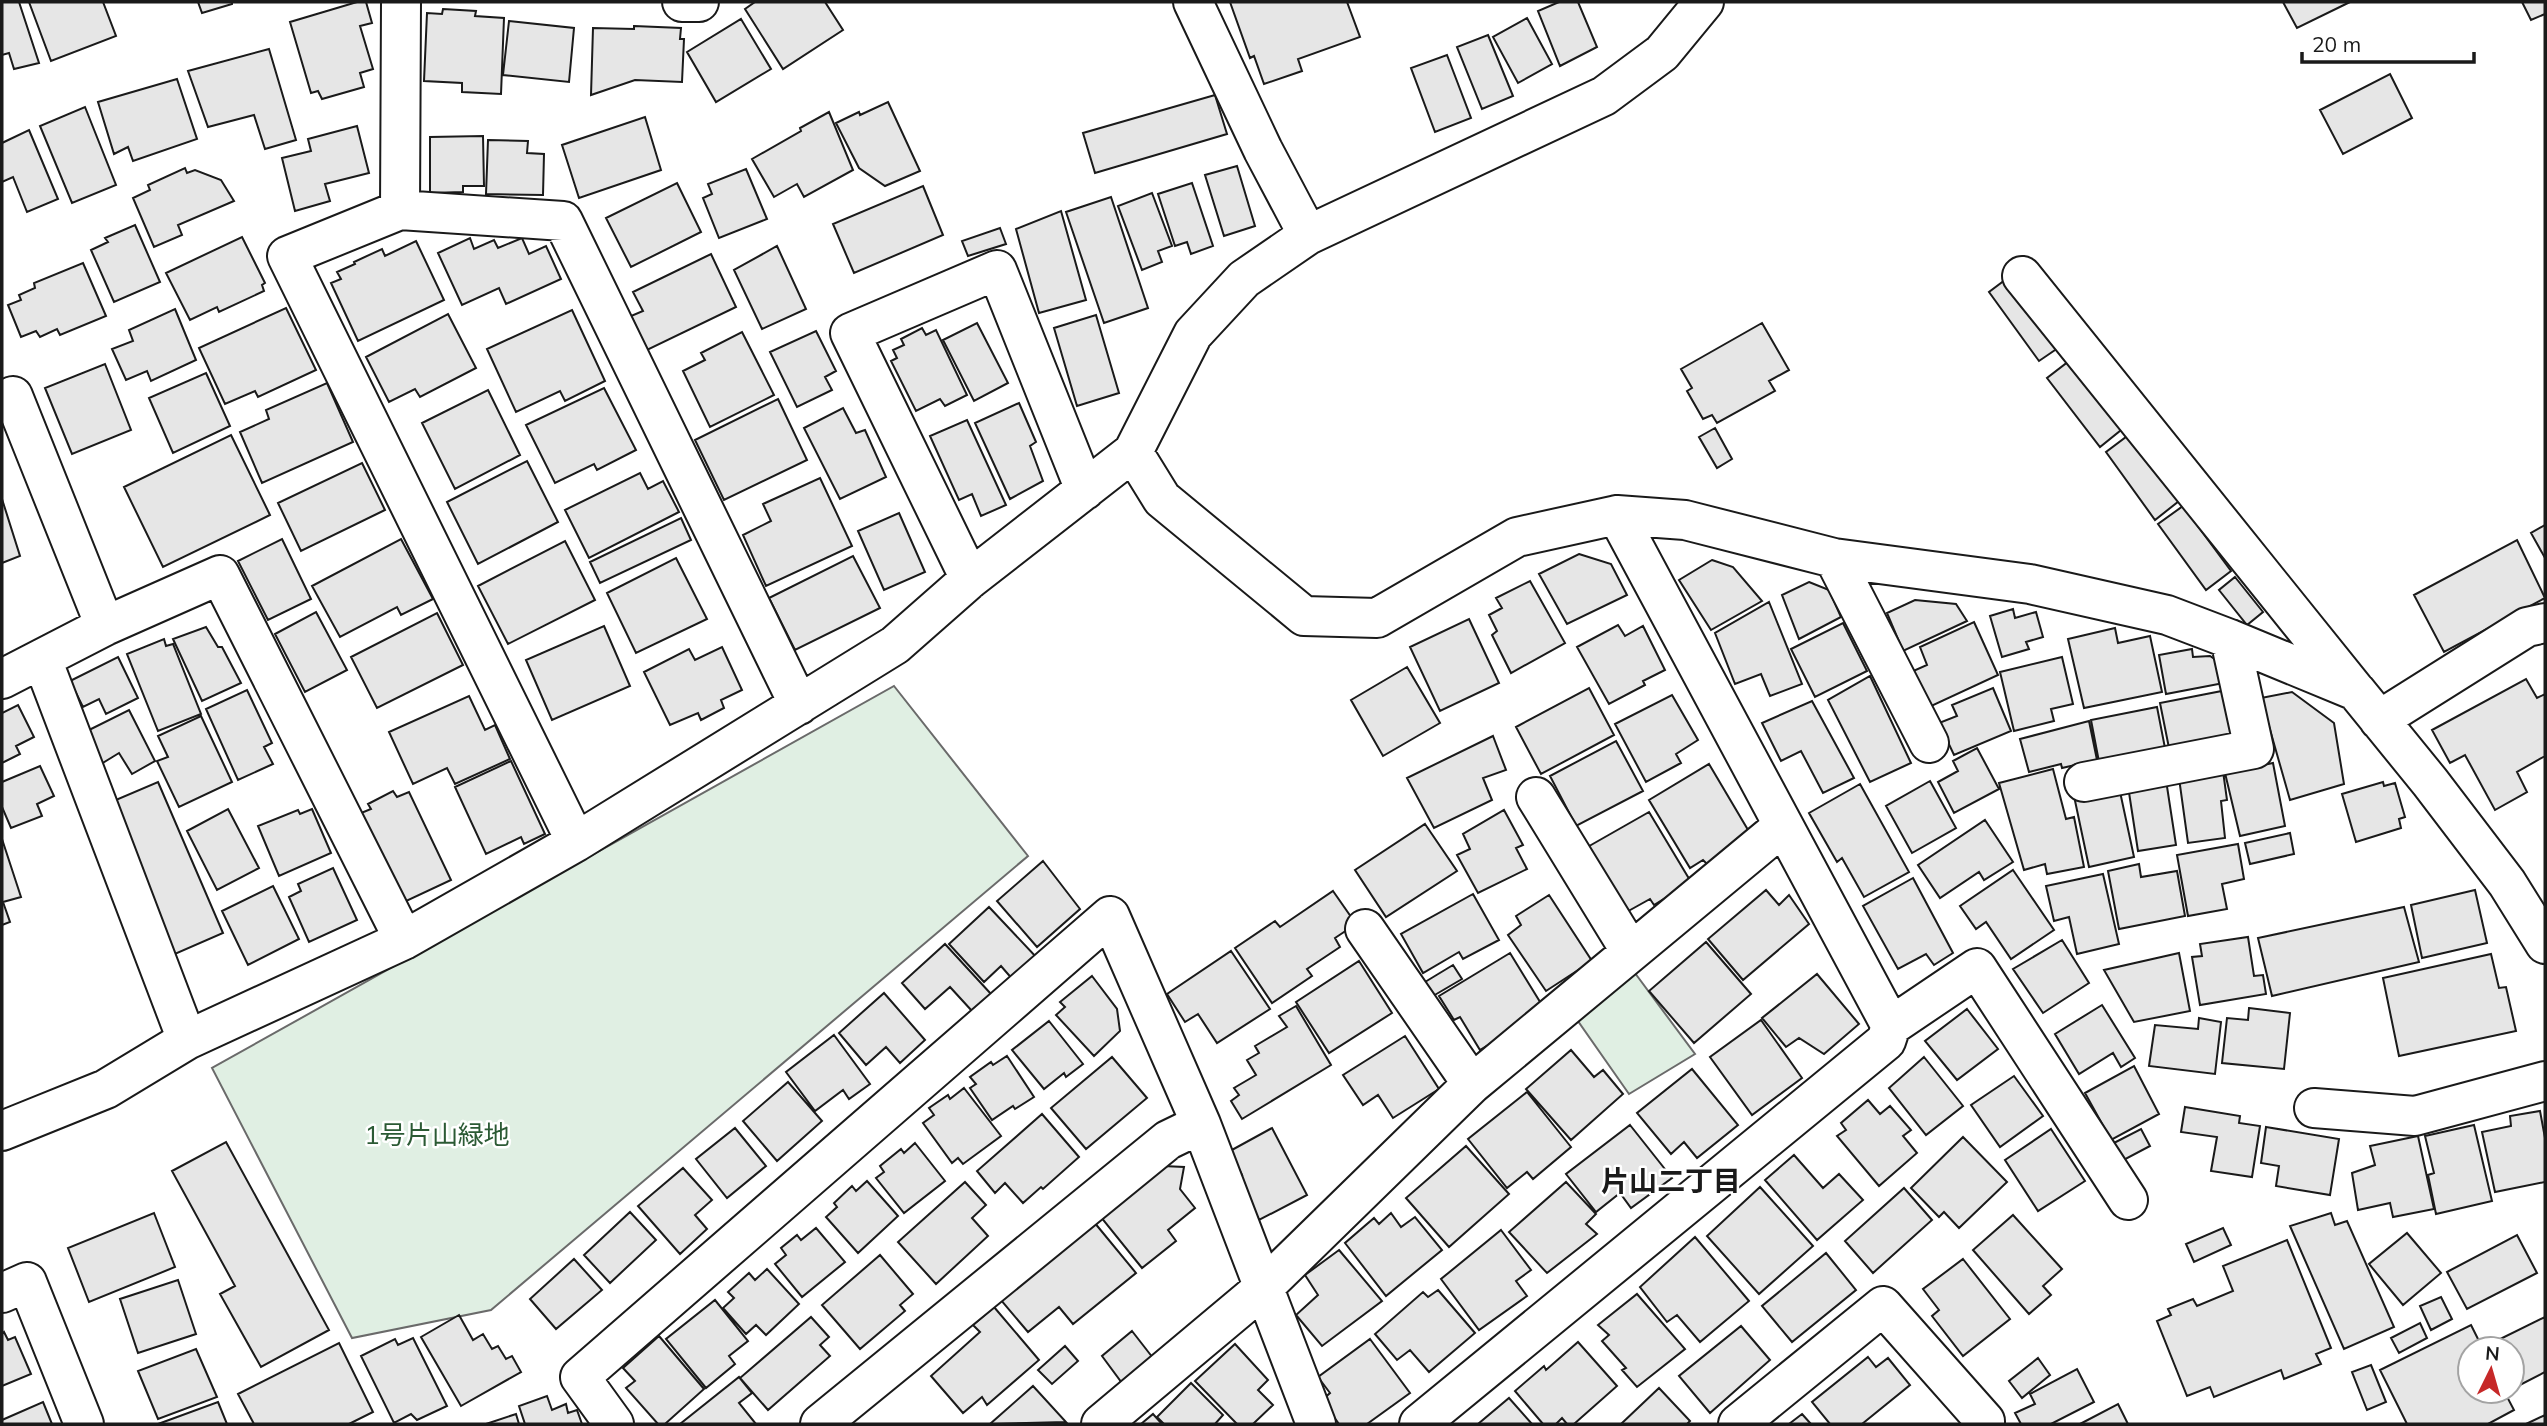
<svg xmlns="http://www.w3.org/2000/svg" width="2547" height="1426" font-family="Mulish,'Noto Sans JP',sans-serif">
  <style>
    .green { fill: #e0efe3; stroke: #6a6a6a; stroke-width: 2 }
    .building { fill: #e6e6e6; stroke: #1a1a1a; stroke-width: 2 }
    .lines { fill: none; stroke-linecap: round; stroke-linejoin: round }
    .minor-casing { stroke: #1a1a1a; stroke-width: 42 }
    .minor { stroke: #fff; stroke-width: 38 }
    .labels { text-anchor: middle; stroke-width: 5; stroke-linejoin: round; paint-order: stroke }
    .park-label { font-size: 26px; fill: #2b5a34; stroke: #fff }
    .neighbourhood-label { font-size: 28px; font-weight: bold; fill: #1a1a1a; stroke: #fff }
  </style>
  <rect width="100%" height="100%" fill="#fff"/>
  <path class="green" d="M894,686l134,170 -537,454 -139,28 -140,-270z
    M1629,965l66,89 -66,40 -56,-80z"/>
  <path class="building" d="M2,2h17l20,61 -25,6 -5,-16 -7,2z
    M29,2h74l13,34 -65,25z
    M198,2h34v2l-30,9z
    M357,2h9l6,21 -12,3 13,43 -13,4 4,14 -42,12 -4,-8 -7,2 -21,-71z
    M755,2h70l18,28 -60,39 -38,-60z
    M1230,2h117l13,35 -62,22 4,12 -38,13 -10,-28 -4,2z
    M1559,2h19l19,45 -37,19 -22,-55z
    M2283,2h67l-53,26z
    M2522,2h23v12l-14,6z
    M443,9l33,2 -1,5 29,2 -3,76 -39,-2v-9l-38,-2 3,-68 15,1z
    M1527,18l25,46 -34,19 -25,-46z
    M741,19l30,50 -55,33 -29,-50z
    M509,21l65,7 -5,54 -66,-7z
    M634,26l47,2 -1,11h4l-2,43 -47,-2 -44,15 2,-67 41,1z
    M1488,35l25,61 -31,13 -25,-62z
    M269,49l27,91 -31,9 -11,-34 -46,12 -20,-56z
    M1447,55l24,63 -36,14 -24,-64z
    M2390,74l22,44 -69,36 -23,-44z
    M177,79l20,60 -64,22 -5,-14 -14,7 -16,-52z
    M1215,95l12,39 -132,39 -12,-40z
    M888,102l32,69 -35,15 -26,-18 -23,-45 23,-11 1,3z
    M85,107l31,78 -44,18 -32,-77z
    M829,112l24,58 -49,27 -7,-13 -23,13 -22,-38 49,-28 -1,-3z
    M645,117l16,53 -82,28 -17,-53z
    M357,126l12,47 -44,11 5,17 -35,10 -13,-53 29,-7 -3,-12z
    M29,130l29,69 -31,13 -14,-35 -11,5v-39z
    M483,136l1,50h-21v6l-33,1v-56z
    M488,140l40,1 -1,12 17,1 -1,41 -57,-1z
    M1237,166l18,60 -31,10 -19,-61z
    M185,168l2,5 8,-3 26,10 13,21 -56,24 4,10 -28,12 -21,-49 17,-8 -2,-5z
    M746,169l21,50 -48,19 -16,-40 9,-4 -4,-10z
    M677,183l24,49 -70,35 -25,-49z
    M1192,183l21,63 -22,8 -4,-12 -12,4 -17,-52z
    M923,186l20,49 -89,38 -21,-49z
    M1152,193l20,53 -14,5 4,11 -20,8 -24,-64z
    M1111,197l37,111 -44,15 -38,-111z
    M1061,211l25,89 -47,13 -23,-84z
    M135,225l25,57 -46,20 -23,-52 17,-8 -3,-4z
    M1000,228l6,16 -38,12 -6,-15z
    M242,237l23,46 -3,2 2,6 -45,21 -2,-5 -27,13 -24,-47z
    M470,238l4,11 20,-9 4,8 24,-10 7,16 17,-8 15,33 -55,25 -7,-16 -37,17 -24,-52z
    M416,241l28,59 -86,41 -27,-58 10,-4 -4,-7 18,-8 -1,-2 28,-13 3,7z
    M777,246l29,63 -44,20 -28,-59z
    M711,254l25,53 -89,43 -16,-34 12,-5 -10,-19z
    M83,263l23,53 -46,19 -3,-6 -17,8 -4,-6 -15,6 -13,-32 13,-5 -2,-5 16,-7 -1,-5z
    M2013,274l45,74 -19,13 -50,-69z
    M286,308l30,62 -58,27 -3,-6 -30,13 -26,-56z
    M175,309l21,51 -45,21 -4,-10 -21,9 -14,-31 21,-8 -4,-11z
    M572,310l33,71 -40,20 -5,-10 -44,21 -29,-63z
    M448,314l28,54 -56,29 -5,-8 -26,13 -23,-45z
    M1096,315l23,78 -42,13 -23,-78z
    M977,323l31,60 -34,18 -31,-61z
    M1762,323l27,47 -20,11 6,10 -58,32 -5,-8 -9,4 -16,-28 5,-3 -11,-19z
    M922,328l4,7 10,-5 31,65 -22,11 -5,-7 -24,12 -25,-50 6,-3 -4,-8 11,-5 -3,-6z
    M816,331l20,40 -11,6 7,13 -35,17 -27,-55z
    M742,332l32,63 -64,32 -27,-56 22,-11 -4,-7z
    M2073,358l53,68 -26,21 -53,-69z
    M105,364l26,66 -59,24 -27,-66z
    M206,373l24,53 -57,27 -24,-55z
    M327,383l26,59 -91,41 -22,-51 29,-13 -3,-9z
    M604,388l32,62 -39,20 -3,-6 -39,19 -29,-58z
    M488,390l32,65 -65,34 -33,-66z
    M778,399l29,61 -83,40 -29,-60z
    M1019,403l17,39 -6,4 13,35 -33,18 -35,-76z
    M843,408l13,25 9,-3 21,47 -46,22 -36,-71z
    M967,420l39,85 -25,11 -9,-22 -13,6 -29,-64z
    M1715,428l17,31 -15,9 -18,-31z
    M2130,434l49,67 -24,19 -49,-68z
    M231,435l39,80 -107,52 -39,-80z
    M527,461l31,61 -80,42 -31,-62z
    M362,463l23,47 -84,41 -23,-48z
    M640,473l8,16 15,-8 16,31 -90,46 -24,-48z
    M820,478l32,68 -86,40 -23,-51 28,-14 -8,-17z
    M2,499l18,57 -18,7z
    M2183,506l48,65 -25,19 -48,-66z
    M899,513l26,59 -41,18 -26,-59z
    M681,518l10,22 -91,43 -10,-21z
    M2545,525v33l-14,-25z
    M282,539l29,60 -43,21 -30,-59z
    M401,539l32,60 -32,16 -4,-8 -57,30 -28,-51z
    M2517,540l28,58 -101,54 -30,-57z
    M565,541l30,59 -87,44 -30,-58z
    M1579,554l32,10 16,31 -60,29 -28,-50z
    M853,556l27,52 -85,42 -26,-52z
    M676,558l31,61 -71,34 -29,-60z
    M1712,560l21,7 29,34 -51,29 -32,-50z
    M2235,577l28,35 -16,13 -28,-35z
    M1530,581l35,62 -54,30 -19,-38 5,-4 -8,-16 13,-7 -6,-10z
    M1809,582l20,8 12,27 -42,22 -17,-44z
    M1915,600l41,4 11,17 -64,30 -16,-38z
    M1769,602l33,82 -32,12 -9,-22 -26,10 -20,-51z
    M2013,609l2,9 21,-6 7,25 -17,5 3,7 -27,8 -12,-41z
    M316,612l31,58 -42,22 -30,-58z
    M437,613l26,52 -86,43 -26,-51z
    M1469,619l30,64 -59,28 -30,-64z
    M1974,622l24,53 -71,33 -16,-36 16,-7 -7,-18z
    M1843,623l24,48 -52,26 -24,-48z
    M1618,625l7,11 18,-10 22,44 -22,11 2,4 -36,19 -32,-57z
    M604,626l26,60 -78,34 -26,-60z
    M206,627l12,20h4l19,36 -39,18 -29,-62z
    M2115,628l3,15 32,-7 12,56 -78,16 -16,-69z
    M164,639l2,7 7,-2 28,70 -43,17 -31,-77z
    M722,647l20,43 -21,10 3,8 -23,12 -3,-7 -28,12 -26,-53 45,-23 6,11z
    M2192,649l1,8 17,-1 15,10 4,16 -63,12 -7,-39z
    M118,657l20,41 -32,16 -7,-15 -16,8 -13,-26z
    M2062,657l11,47 -22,5 3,12 -40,10 -14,-59z
    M1407,667l33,56 -57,33 -32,-56z
    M1870,676l41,87 -41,19 -42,-82z
    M2526,679l11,19 8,-4v62l-28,16 10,20 -32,18 -30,-55 -15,8 -18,-33z
    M1589,688l25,47 -73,39 -25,-47z
    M1993,688l18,43 -57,24 -15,-32 18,-7 -5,-11z
    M247,690l25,53 -8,4 9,17 -35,16 -32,-71z
    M2227,690l9,45 -67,13 -9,-45z
    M2292,692l42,31 10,61 -54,16 -29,-102z
    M1672,695l26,45 -22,14 5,9 -35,19 -31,-58z
    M469,696l16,34 10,-5 15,34 -55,25 -8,-16 -34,16 -24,-52z
    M1812,701l42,77 -31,15 -22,-42 -20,10 -19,-38z
    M18,705l16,32 -18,9 4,8 -18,9v-50z
    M2157,707l8,41 -65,19 -9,-47z
    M129,710l26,51 -23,13 -13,-21 -18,11 -18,-31z
    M201,716l31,66 -53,25 -22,-46 11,-4 -10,-21z
    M2089,721l8,39 -35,8 -1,-4 -32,8 -9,-33z
    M1493,736l13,34 -23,8 9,22 -58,28 -27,-50z
    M1616,741l27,50 -67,35 -26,-50z
    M1977,748l22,41 -45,24 -16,-31 20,-11 -5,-10z
    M511,761l34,73 -21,10 -3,-7 -35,17 -31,-67z
    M2273,763l12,63 -45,10 -15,-63z
    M1709,764l42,71 -43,30 -5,-5 -13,8 -41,-68z
    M40,766l14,30 -17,8 5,12 -31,12 -9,-21v-25z
    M2053,769l13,50 8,-2 10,50 -37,7 -2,-10 -21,6 -25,-87z
    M2223,771l4,29 -6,1 4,37 -37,5 -9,-65z
    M2166,780l10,65 -38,6 -10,-65z
    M1930,781l26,47 -44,25 -26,-47z
    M158,782l65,151 -55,24 -64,-152z
    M2383,782l1,4 11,-3 10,34 -6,2 2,9 -45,14 -14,-48z
    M1860,784l49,88 -45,25 -22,-39 -5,4 -28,-49z
    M2119,787l15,70 -45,10 -15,-71z
    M393,791l4,6 12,-5 42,88 -49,23 -41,-90 10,-4 -3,-5z
    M228,809l31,59 -42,22 -30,-59z
    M312,809l19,44 -52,23 -21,-50 40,-16 2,4z
    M1504,810l19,35 -7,3 11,21 -49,24 -21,-38 13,-6 -7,-15z
    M1649,812l42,70 -37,23 -4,-6 -27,15 -39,-65z
    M1985,820l28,42 -29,18 -5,-8 -39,26 -22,-33z
    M1425,824l32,47 -71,46 -31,-47z
    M2290,833l4,21 -44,10 -5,-21z
    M2,839l19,58 -18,5 7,20 -8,3z
    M2238,844l6,35 -22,5 5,25 -39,7 -11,-61z
    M1043,861l37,48 -43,38 -40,-46z
    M2139,864l2,13 36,-6 8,45 -66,13 -11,-58z
    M333,868l24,52 -48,22 -20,-45 12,-6 -3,-7z
    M2013,870l41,60 -43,29 -25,-37 -10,7 -16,-23z
    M2103,874l16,70 -42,10 -8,-37 -15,4 -8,-35z
    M1913,878l40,75 -19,12 -8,-11 -28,15 -35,-63z
    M273,886l26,53 -51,26 -26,-54z
    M1766,890l13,15 10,-10 20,29 -66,56 -35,-41z
    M2475,890l12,53 -65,15 -11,-53z
    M1333,891l23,33 -21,14 5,9 -33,22 5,7 -40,27 -37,-55 40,-27 5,6z
    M1473,894l26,46 -36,19 -4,-7 -36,21 -22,-39z
    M1549,895l43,66 -46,30 -38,-56 13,-10 -5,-9z
    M989,907l49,52 -24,22 -13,-15 -17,16 -35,-38z
    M2404,907l15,55 -147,34 -14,-58z
    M2248,937l6,39 9,-1 3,19 -66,11 -8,-48 10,-1 -2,-12z
    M2062,940l27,43 -46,30 -30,-44z
    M1706,942l45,52 -57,49 -45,-52z
    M945,944l46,50 -19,17 -22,-24 -25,22 -23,-26z
    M1231,951l39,58 -53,34 -19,-29 -13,8 -18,-28z
    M1510,953l35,57 -65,40 -20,-33 -6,3 -15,-24z
    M2179,953l11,58 -56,11 -30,-52z
    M2491,954l8,34 7,-1 10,44 -117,25 -16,-78z
    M1359,961l33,52 -63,40 -33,-51z
    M1453,965l9,14 -29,17 -8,-14z
    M1817,974l42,50 -35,30 -25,-16 -13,9 -24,-29z
    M1092,976l25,33 3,22 -26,25 -38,-41 9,-8 -5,-5z
    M884,993l41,47 -25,23 -14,-16 -20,18 -27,-32z
    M2102,1005l33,53 -14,9 -8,-14 -34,21 -24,-40z
    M1296,1006l35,59 -89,54 -11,-18 8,-6 -5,-7 22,-13 -9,-15 12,-7 -4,-7 32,-19 -8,-11z
    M2249,1008l41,5 -6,56 -62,-6 5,-45 21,2z
    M1967,1009l31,40 -41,31 -32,-39z
    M2199,1018l22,4 -6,52 -66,-8 6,-41 43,4z
    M1761,1020l41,58 -50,37 -42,-58z
    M1049,1021l34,43 -17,13 -2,-4 -20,16 -32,-39z
    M834,1035l36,49 -21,15 -6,-9 -28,21 -29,-39z
    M1405,1036l34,53 -46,29 -15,-23 -15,10 -20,-30z
    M1571,1050l23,27 9,-7 20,24 -52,46 -45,-51z
    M1007,1056l27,41 -19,12 -2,-3 -21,14 -22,-32 6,-4 -6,-7 21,-15 2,3z
    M1112,1057l35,41 -61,51 -35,-41z
    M1924,1057l39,49 -37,29 -37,-47z
    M2134,1066l25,48 -48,26 -26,-47z
    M1692,1069l46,56 -41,33 -13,-16 -13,12 -34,-41z
    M2014,1076l29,40 -43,31 -29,-42z
    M788,1082l34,39 -45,40 -34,-40z
    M964,1088l37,48 -38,28 -5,-6 -6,5 -29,-40 11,-8 -5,-7 19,-13 2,4z
    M1527,1092l44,55 -38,32 -6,-7 -20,16 -39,-49z
    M1868,1100l12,14 10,-8 21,24 -8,6 14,17 -38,33 -42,-50 9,-6 -5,-7z
    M2185,1107l55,9 -1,7 21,3 -8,51 -41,-6 6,-34 -36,-5z
    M2540,1111l5,27v44l-50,10 -13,-60 29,-6 -1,-10z
    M1042,1114l37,43 -36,32 -2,-2 -18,16 -18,-20 -10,10 -18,-22z
    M1630,1125l42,53 -41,30 -11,-15 -24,19 -30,-38z
    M2474,1125l18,76 -56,13 -8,-39 6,-2 -9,-37z
    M2266,1127l73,12 -9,56 -54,-9 3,-20 -18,-3z
    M735,1128l31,38 -39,32 -31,-39z
    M1272,1128l35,67 -48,25 -22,-43 5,-2 -12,-24z
    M2051,1129l34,52 -47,30 -33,-51z
    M2141,1129l9,17 -32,17 -10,-17z
    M2418,1136l16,73 -41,8 -3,-14 -32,7 -6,-37 23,-8 -5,-19z
    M1963,1137l44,45 -48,46 -15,-16 -5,5 -28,-29z
    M226,1142l103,188 -68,37 -41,-73 15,-8 -63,-115z
    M915,1143l30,38 -41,32 -28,-35 8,-6 -4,-6 21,-17 3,4z
    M1466,1146l43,48 -60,53 -43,-49z
    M1794,1155l29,33 16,-14 24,26 -46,40 -52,-60z
    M1163,1166l21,1 -4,22 15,19 -27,22 8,11 -34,27 -42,-52z
    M683,1168l29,32 -17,15 12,14 -27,25 -42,-48z
    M867,1181l31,35 -40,37 -32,-36 11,-10 -3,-4 18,-17 4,5z
    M965,1182l21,23 -14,13 16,18 -52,48 -38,-42z
    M1566,1182l30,32 -10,10 11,10 -50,39 -38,-41z
    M1760,1187l53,59 -54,48 -52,-58z
    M1904,1188l28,32 -59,53 -28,-32z
    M630,1212l26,28 -46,43 -26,-28z
    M154,1213l21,54 -86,35 -21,-54z
    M1391,1213l10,14 14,-10 27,33 -56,46 -41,-53 29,-25 5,6z
    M2331,1213l4,12 12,-4 47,106 -50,22 -54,-123z
    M2013,1215l49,54 -19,17 8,9 -22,19 -56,-64z
    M1094,1222l42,51 -63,51 -14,-17 -31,25 -28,-33z
    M816,1228l29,34 -43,35 -27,-33 11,-9 -5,-7 16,-13 4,5z
    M2223,1228l8,17 -37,17 -8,-18z
    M1501,1230l30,40 -15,11 11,15 -48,34 -38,-51z
    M2407,1233l34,40 -38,32 -34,-41z
    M2517,1235l20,38 -70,36 -20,-37z
    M1695,1237l54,64 -49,41 -23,-27 -10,7 -27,-35z
    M2287,1240l44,108 -15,6 5,10 -37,15 -3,-9 -67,27 -4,-10 -23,9 -30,-75 14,-6 -3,-6 25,-10 4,7 36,-15 -10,-25z
    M1339,1250l43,51 -60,45 -26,-31 22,-20 -13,-20z
    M1826,1253l30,37 -64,52 -30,-36z
    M880,1255l33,39 -13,11 5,6 -45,38 -38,-44z
    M574,1259l28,31 -46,39 -26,-30z
    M1963,1259l47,60 -47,37 -31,-40 7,-6 -16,-21z
    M767,1269l32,35 -33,31 -10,-10 -10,9 -23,-26 11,-10 -6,-6 21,-19 6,7z
    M178,1280l18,54 -58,19 -18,-54z
    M1438,1290l37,43 -46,39 -19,-22 -13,10 -22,-26 48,-42 5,5z
    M1637,1294l48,55 -48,38 -15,-17 4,-2 -24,-27 7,-6 -11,-10z
    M2441,1297l11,22 -21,11 -11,-24z
    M715,1300l33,41 -19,15 6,8 -29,24 -40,-49z
    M994,1307l45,53 -52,45 -5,-8 -19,16 -32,-37 49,-44 -7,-7z
    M459,1315l14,25 10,-6 9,15 6,-3 8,13 6,-3 9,16 -60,34 -40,-69z
    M811,1317l18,20 -9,8 10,11 -62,54 -28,-32z
    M2545,1317v55l-33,17v-40h-22l-2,-4z
    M2420,1323l7,15 -28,15 -8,-15z
    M2471,1325l12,24h-13v42h34l10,19 -26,14h-81l-27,-54z
    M1741,1326l29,34 -60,53 -31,-37z
    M1132,1331l21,27 -31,25 -20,-27z
    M4,1332l4,8 7,-3 16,37 -29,12v-52z
    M659,1336l45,53 -39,35h-7l-32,-36 9,-7 -12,-13z
    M413,1338l34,68 -30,14 -6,-6 -17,9 -33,-67 34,-17 3,6z
    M1370,1339l40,54 -43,31h-28l-17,-24 8,-7 -12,-16z
    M1578,1342l39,44 -43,38h-7l-5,-6 -6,6h-13l-28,-33 29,-25 2,4z
    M339,1343l34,69 -24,12h-95l-16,-30z
    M1235,1344l33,36 -10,10 15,15 -20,19h-16l-42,-43z
    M1065,1346l13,15 -26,23 -14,-14z
    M196,1349l21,48 -59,22 -20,-48z
    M1868,1357l8,10 12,-9 22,27 -48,39h-32l-18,-22z
    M2038,1358l12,17 -28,23 -13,-17z
    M2371,1365l15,37 -19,8 -15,-38z
    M2077,1369l17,33 -43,22h-30l-6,-11 20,-9 -5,-10z
    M739,1377l13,16 -13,10 17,21h-76z
    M1191,1383l32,32 -8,9h-51l-7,-7z
    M1033,1386l33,36 -76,2z
    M1659,1388l31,33 -3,3h-66z
    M547,1396l5,14 14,-6 2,9 9,-3 5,14h-57l-6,-18z
    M1509,1398l23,26h-54z
    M43,1402l9,22h-50v-4z
    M218,1402l9,22h-69z
    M2118,1404l10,20h-48z
    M516,1414l3,10h-33z
    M1153,1414l9,10h-21z
    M1802,1414l9,10h-22z
    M2545,1415v9h-19z"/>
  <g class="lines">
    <defs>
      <path id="minor" d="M682,2h17
        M1193,2l70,148 45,85
        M400,210l1,-208
        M2022,276l332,413
        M13,396l92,230
        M1133,452l29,47 142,117 73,2 140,-81 100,-22 68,5 149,38 196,26 137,31 63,24 126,52 74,91 77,101 38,61
        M1834,558l95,185
        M970,579l-120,-246 147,-63 88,220
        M42,659l145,381
        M2,679l103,-53 115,-51 184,365
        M2379,720l148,-93 18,-4
        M2084,782l170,-33 -24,-110
        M1536,797l95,155
        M576,842l-289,-586 113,-46 163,11 236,484
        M1365,929l107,155
        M1891,1026l86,-58 151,232
        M2314,1108l101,8 130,-35
        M2,1131l104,-42 81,-49 217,-100 172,-98 319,-197 75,-66 163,-127 60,-118 51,-55 64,-44 296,-139 58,-43 42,-51
        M2,1293l25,-11 57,142
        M614,1424l-34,-47 530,-461 91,208 115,300
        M820,1424l348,-284 33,-16
        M1101,1424l161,-135 210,-205 311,-258
        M1419,1424l467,-383 5,-15 -274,-511
        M1738,1424l145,-118 102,115v3"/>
    </defs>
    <use href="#minor" class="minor-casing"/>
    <use href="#minor" class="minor"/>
  </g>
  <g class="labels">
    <g class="park-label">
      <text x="437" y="1144">1号片山緑地</text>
    </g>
    <g class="neighbourhood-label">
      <text x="1671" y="1191">片山二丁目</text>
    </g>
  </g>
  <rect width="2547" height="1426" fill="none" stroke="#1a1a1a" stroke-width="7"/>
  <g transform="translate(2491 1370) rotate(5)"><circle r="33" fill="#ffffff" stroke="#a3a3a3" stroke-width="2"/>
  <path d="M0-5L12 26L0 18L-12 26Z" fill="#c62828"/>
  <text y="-10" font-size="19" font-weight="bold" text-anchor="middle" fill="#1a1a1a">N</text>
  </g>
  <path d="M2302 52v10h172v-10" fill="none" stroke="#1a1a1a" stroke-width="3.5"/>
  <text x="2312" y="52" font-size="21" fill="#1a1a1a" stroke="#ffffff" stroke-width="5" paint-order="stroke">20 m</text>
</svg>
